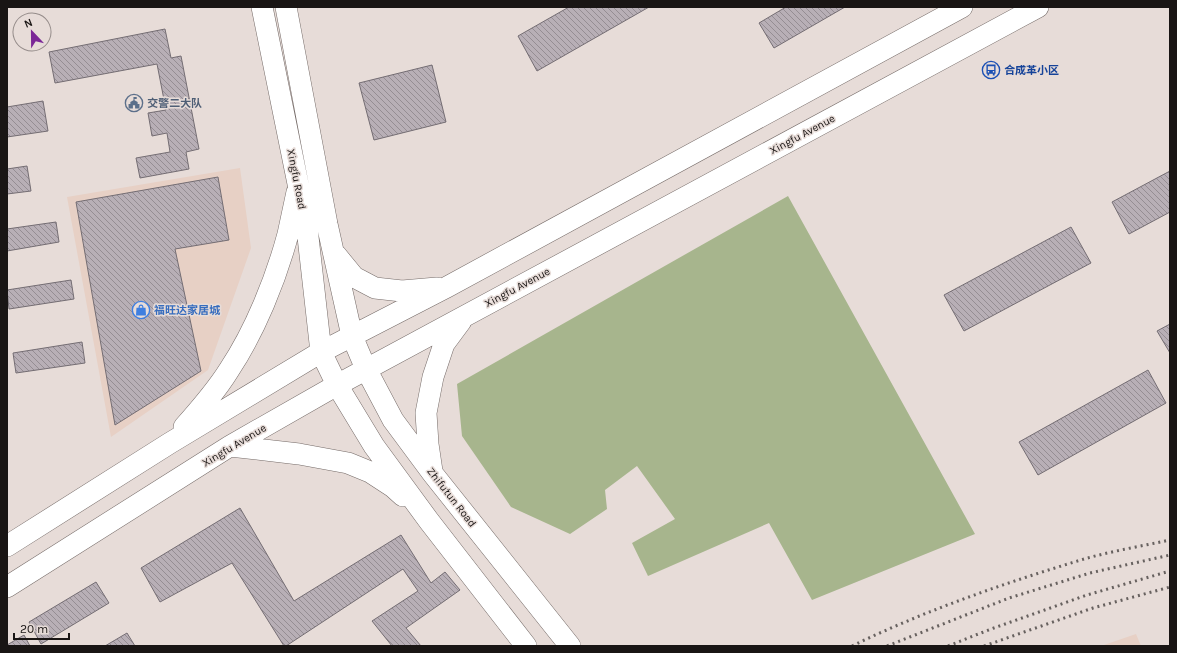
<svg xmlns="http://www.w3.org/2000/svg" width="1177" height="653" font-family="Karla,'Noto Sans SC',sans-serif">
  <style>
    .commercial { fill: #e7d0c5 }
    .grass { fill: #a7b58d }
    .building { fill: url(#building-back-hatch); stroke: #746d73 }
    .lines { fill: none; stroke-linecap: round; stroke-linejoin: round }
    .secondary-casing { stroke: #756b68; stroke-width: 22 }
    .secondary { stroke: #fff; stroke-width: 21 }
    .rail { stroke: #67615f; stroke-width: 3; stroke-dasharray: 2 4; stroke-linecap: butt }
    .labels { text-anchor: middle; stroke-width: 3; stroke-linejoin: round; paint-order: stroke }
    .transit-label { font-size: 11px; font-weight: bold; fill: #164399; stroke: #e7dcd8; text-anchor: start }
    .service-label { font-size: 11px; font-weight: bold; fill: #4e5e75; stroke: #e7dcd8; text-anchor: start }
    .street-label { font-size: 11px; fill: #191514; stroke: #e7dcd8 }
    .shop-label { font-size: 11px; font-weight: bold; fill: #366cbe; stroke: #e7dcd8; text-anchor: start }
  </style>
  <defs>
    <pattern id="building-back-hatch" width="6" height="6" patternUnits="userSpaceOnUse"><rect width="6" height="6" fill="#b8afb6"/><path d="M-1 5l2 2M0 0l6 6M5-1l2 2" fill="none" stroke="#958d93"/></pattern>
  </defs>
  <rect width="100%" height="100%" fill="#e7dcd8"/>
  <path class="commercial" d="M240,168l11,80 -43,122 -97,67 -44,-240z
    M1136,634l5,12h-40z"/>
  <path class="grass" d="M788,196l187,338 -163,66 -43,-77 -121,53 -16,-33 43,-24 -38,-53 -32,24 2,19 -37,25 -59,-27 -49,-71 -5,-52z"/>
  <path class="building" d="M569,7h80l-112,64 -19,-35z
    M786,7h59l-71,41 -15,-25z
    M165,29l6,29 10,-2 18,93 -13,3 3,17 -49,9 -4,-20 34,-6 -3,-19 -15,3 -4,-23 18,-3 -9,-46 -102,19 -6,-31z
    M432,65l14,57 -72,18 -15,-57z
    M43,101l5,30 -41,6v-30z
    M27,166l4,25 -24,3v-25z
    M1170,171v41l-41,22 -17,-32z
    M218,177l11,63 -54,9 26,122 -86,54 -39,-223z
    M56,222l3,20 -52,9v-22z
    M1071,227l20,36 -127,68 -20,-36z
    M71,280l3,19 -65,10 -2,-19z
    M1170,324v29l-13,-22z
    M82,342l3,21 -69,10 -3,-20z
    M1148,370l18,33 -128,72 -19,-33z
    M240,508l54,93 107,-66 30,48 14,-11 15,18 -54,38 15,18h-29l-20,-25 46,-30 -15,-22 -117,77h-2l-52,-83 -72,39 -19,-34z
    M96,582l13,21 -68,41 -12,-22z
    M127,633l8,13h-30z
    M24,635l6,11h-23v-1z"/>
  <g class="lines">
    <defs>
      <path id="secondary" d="M262,7l45,221 14,124 16,33 37,61 55,75 97,125
        M286,7l41,217 25,112 14,33 27,51 40,54 137,172
        M336,255l18,22 21,11 27,3 35,-3
        M184,427c16,-18 32,-36 45,-57 26,-39 47,-91 59,-136 3,-14 6,-28 9,-42
        M230,446l69,8 49,9 22,9 23,15 10,9
        M432,471l-4,-27 -2,-31 7,-36 11,-33 17,-23
        M7,546l163,-103 151,-91 126,-65 515,-280
        M7,587l223,-141 107,-61 701,-378"/>
    </defs>
    <use href="#secondary" class="secondary-casing"/>
    <use href="#secondary" class="secondary"/>
    <path class="rail" d="M852,646c74,-36 153,-63 232,-87 28,-8 58,-13 86,-19
      M887,646l122,-48 81,-25 80,-18
      M948,646l43,-17 96,-34 83,-24
      M984,646l109,-38 77,-21"/>
  </g>
  <defs>
    <symbol id="bus-ring" viewBox="-11 -11 22 22"><circle r="9.5" fill="#e7dcd8" stroke="#1a4fb4" stroke-width="1.5"/><path d="M-5-6H5V4H4V6H2V4H-2V6H-4V4H-5ZM-3.5-4V0h7V-4ZM-3.5 1.2v1.5H-2V1.2ZM2 1.2v1.5H3.5V1.2Z" fill="#1a4fb4"/></symbol>
    <symbol id="civic-ring" viewBox="-11 -11 22 22"><circle r="9.5" fill="#e7dcd8" stroke="#5c6f8a" stroke-width="1.5"/><path d="M-.6-6.5H3V-4.5H.6V-3L4-1V1h2V6H-6V1h2V-1L-.6-3ZM-1.2 2.5V6h2.4V2.5Z" fill="#5c6f8a"/></symbol>
    <symbol id="shop-ring" viewBox="-11 -11 22 22"><circle r="9.5" fill="#e7dcd8" stroke="#3f7fe0" stroke-width="1.5"/><path d="M-5-2.5h2.3a2.7 3.5 0 0 1 5.4 0H5L5.5 6h-11ZM-1.5-2.5h3a1.5 2.3 0 0 0-3 0Z" fill="#3f7fe0"/></symbol>
  </defs>
  <g fill-rule="evenodd">
    <use href="#bus-ring" x="981" y="60" width="20" height="20"/>
    <use href="#civic-ring" x="124" y="93" width="20" height="20"/>
    <use href="#shop-ring" x="131" y="300" width="20" height="20"/>
  </g>
  <g class="labels">
    <g class="transit-label">
      <text x="1004" y="74">合成革小区</text>
    </g>
    <g class="service-label">
      <text x="147" y="107">交警二大队</text>
    </g>
    <g class="street-label">
      <text transform="translate(802 134) rotate(-28)" y="4">Xingfu Avenue</text>
      <text transform="translate(297 179) rotate(79)" y="4">Xingfu Road</text>
      <text transform="translate(517 287) rotate(-28)" y="4">Xingfu Avenue</text>
      <text transform="translate(234 445) rotate(-31)" y="4">Xingfu Avenue</text>
      <text transform="translate(452 497) rotate(52)" y="4">Zhifutun Road</text>
    </g>
    <g class="shop-label">
      <text x="154" y="314">福旺达家居城</text>
    </g>
  </g>
  <rect width="1177" height="653" fill="none" stroke="#191514" stroke-width="16"/>
  <g transform="translate(32 32) rotate(338)"><circle r="19" fill="#e7dcd8" stroke="#958c8a"/>
  <path d="M0-3L7 15L0 10L-7 15Z" fill="#7b2797"/>
  <text y="-6" font-size="11" font-weight="bold" text-anchor="middle" fill="#191514">N</text>
  </g>
  <path d="M14 633v6h55v-6" fill="none" stroke="#191514" stroke-width="2"/>
  <text x="20" y="633" font-size="12" fill="#191514" stroke="#e7dcd8" stroke-width="3" paint-order="stroke">20 m</text>
</svg>
